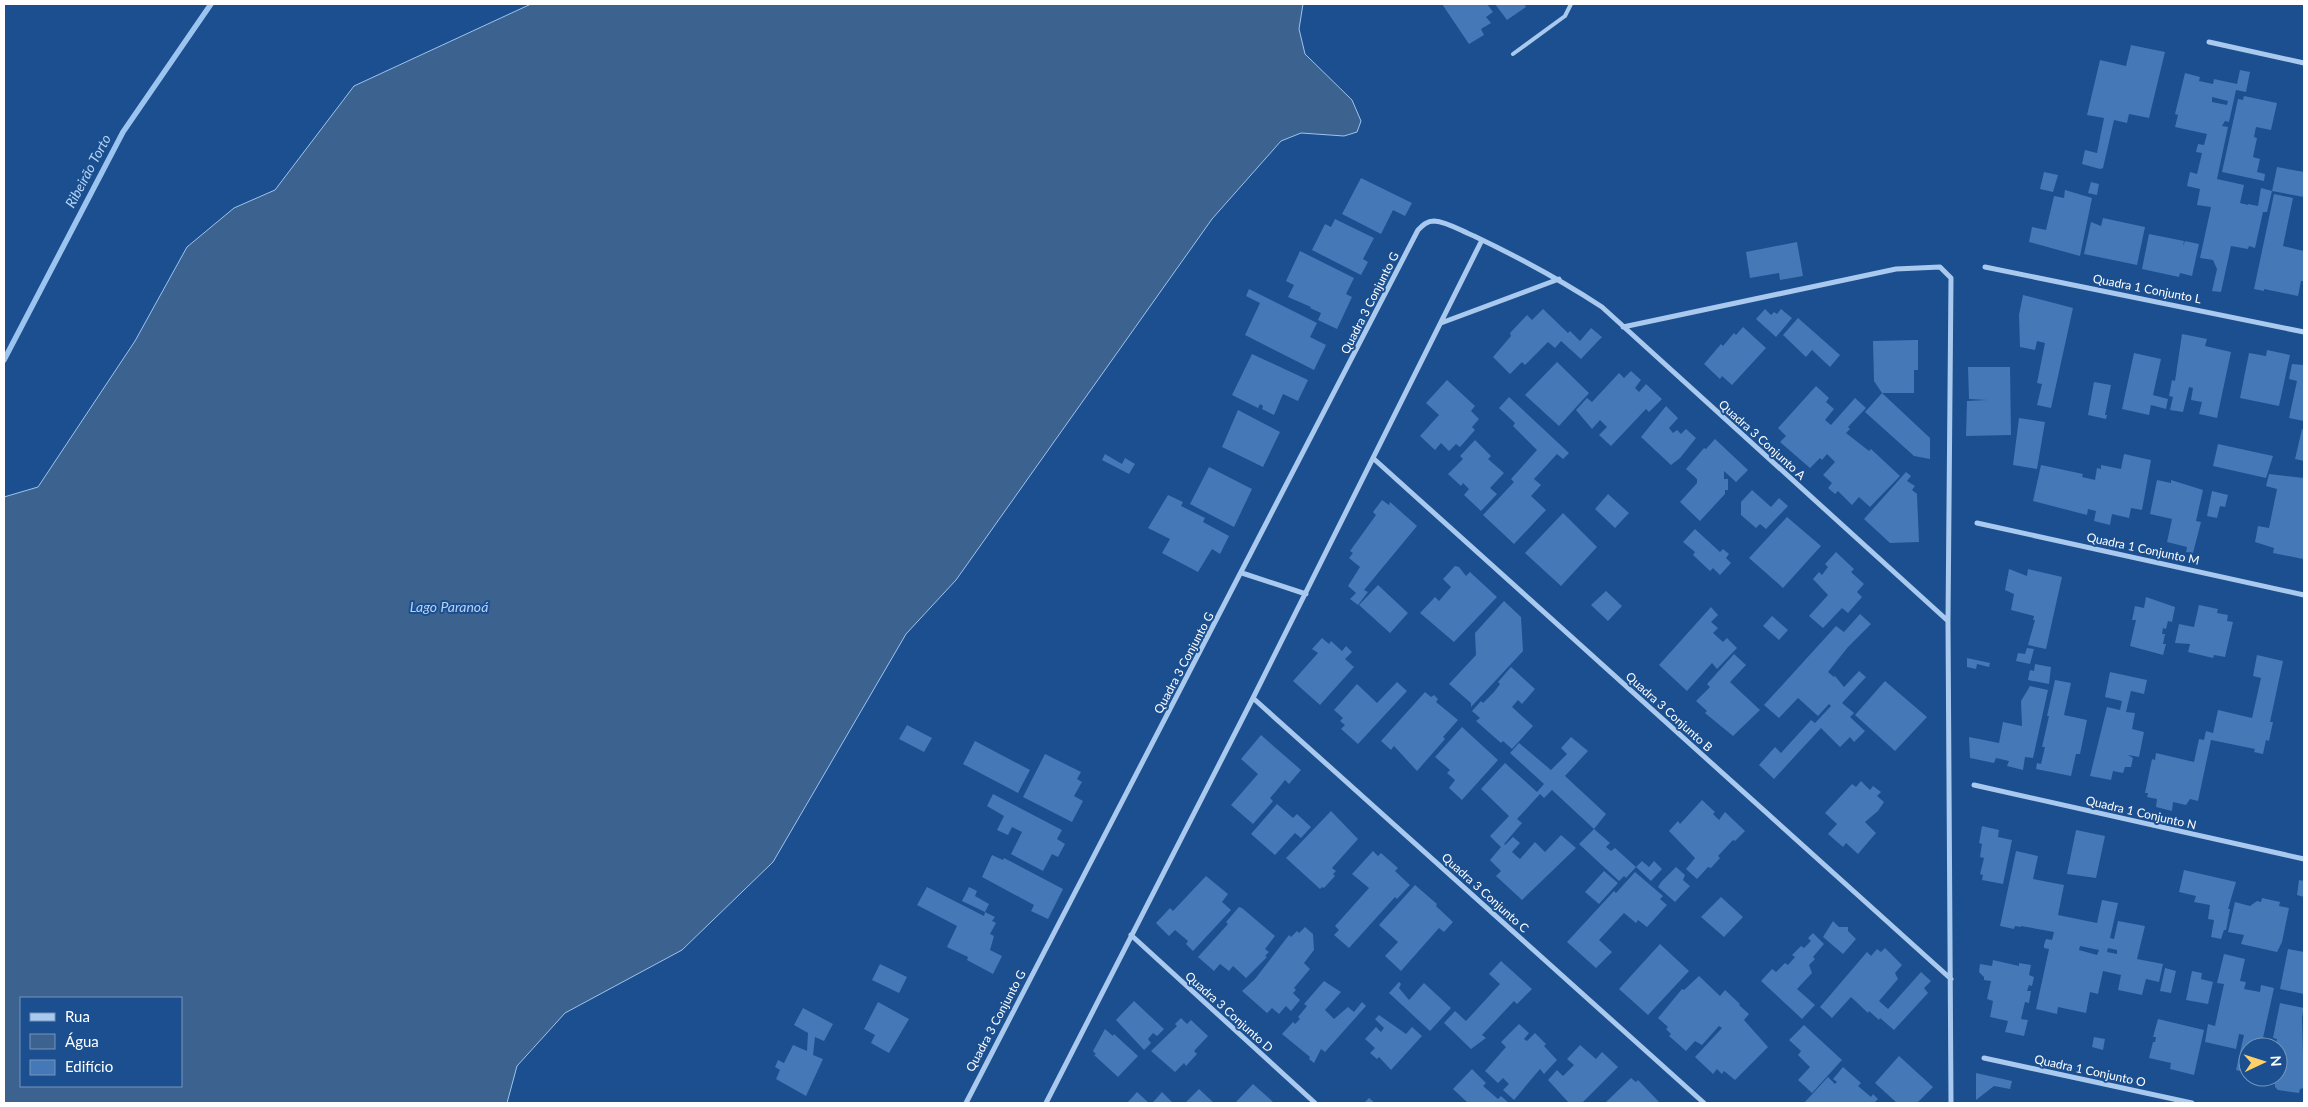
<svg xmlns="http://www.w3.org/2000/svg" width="2308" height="1107" font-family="Lato,sans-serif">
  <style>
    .water { fill: #3c6290; stroke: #9cc4f0; fill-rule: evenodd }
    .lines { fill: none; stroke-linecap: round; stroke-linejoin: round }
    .stream { stroke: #9cc4f0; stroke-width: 5.5 }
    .building { fill: #4478b7; fill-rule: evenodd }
    .service { stroke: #a9c9ee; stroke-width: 4 }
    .minor { stroke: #a9c9ee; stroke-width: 5 }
    .labels { text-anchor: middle; stroke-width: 4; stroke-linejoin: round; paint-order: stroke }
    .street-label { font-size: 12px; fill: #fff; stroke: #1b4f8f }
    .water-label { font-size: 14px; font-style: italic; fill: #b5d3f5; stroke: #1b4f8f }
  </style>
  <rect width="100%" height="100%" fill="#1b4f8f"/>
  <path class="water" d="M531,4h772l-4,25 6,25 47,46 9,21 -4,11 -13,4 -43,-3 -20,8 -69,78 -256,361 -50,54 -133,228 -91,88 -117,63 -48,53 -10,37h-503v-606l34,-10 97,-146 52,-94 47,-39 41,-18 79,-104zM21,998h160v88h-160z"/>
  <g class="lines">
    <path class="stream" d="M4,360l119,-228 88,-128"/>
  </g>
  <path class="building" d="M1442,4h45l6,8 -7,5 5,6 -10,6 3,6 -15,9z
    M1495,4h29l2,3 -19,13z
    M2131,45l34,7 -16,66 -20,-4 -2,9 -13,-3 -11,48 -3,1 -18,-5 3,-14 12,3 7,-35 -17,-3 13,-55 26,6z
    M2240,70l10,2 -4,20 -10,-2 -7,32 -4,-1 -3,5 6,1 -11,52 27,6 -4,18 8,2v-1l10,2 3,-18 11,3 -5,21h-4l-8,36 -6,-2 -1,3 -17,-3 -10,46 -9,-1 5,-22 -4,-9 -13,-2 11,-51 -14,-2 3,-16 -13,-3 3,-14 7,2 5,-21 -6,-1 2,-8 6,1 3,-11 -32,-7 3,-12 -3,-1 10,-41 15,4 -1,4 14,3 1,-5 23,5zM2212,97l16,4 -1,4 -15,-3z
    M2244,96l33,7 -6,27 -15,-3 -2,10 3,1 -4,19 7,2 -3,13 8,2 -1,7 -42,-9 16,-73 5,1z
    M2277,167l27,5v25l-32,-6z
    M2044,172l14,3 -5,17 -13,-3z
    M1361,178l51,25 -7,13 -12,-6 -12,24 -39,-20z
    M2091,182l8,2 -2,11 -9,-2z
    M2065,190l27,8 -12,58 -51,-14 3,-15 14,3 8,-34 10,2z
    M2274,194l19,4 -10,48 21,5v30h-3l-3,15 -34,-7v2l-10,-2z
    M2103,218l42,9 -8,38 -53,-11 7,-32 10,4z
    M1335,219l39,19 -11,21 5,3 -7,13 -49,-25 13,-26 6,3z
    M2149,234l35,7 -1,5 2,-5 14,3 -7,32 -12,-3 -1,4 -37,-8z
    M1797,242l6,34 -23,4 -1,-7 -29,5 -4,-26z
    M1300,251l54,27 -8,16 6,3 -15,32 -19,-9 3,-7 -11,-5 1,-1 -23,-10 6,-12 -8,-4z
    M1249,289l68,34 -7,14 16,8 -12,25 -69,-35 15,-32 -14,-7z
    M2023,295l50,13 -22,100 -14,-3 5,-21 -5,-1 8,-40 -8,-2 -2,9 -15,-3 -1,-32z
    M1543,309l25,24 2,-2 10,10 11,-13 11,9 -21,22 -20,-18 -6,7 -7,-6 -23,23 -3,-3 -12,12 -17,-17 18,-21 -1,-3 17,-18 5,5z
    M1765,309l6,6 3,-3 3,2 4,-5 11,9 -16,19 -20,-18z
    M1798,318l42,37 -10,12 -18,-17 -6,7 -23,-22z
    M1743,327l23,21 -34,37 -10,-9 -2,3 -16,-15 17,-20 2,2 11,-13 2,2z
    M2182,334l25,5 -2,7 26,6 -14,66 -18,-4 3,-12 -11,-2 2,-12 -4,-1 -6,25 -13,-2 3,-13 -4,-1 3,-16 3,1z
    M1915,340h3v30h-4v23h-32l-8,-12 -1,-40z
    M2267,350l23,5 -11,51 -39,-8 9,-45 17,3z
    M2134,353l27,6 -8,36 15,4 -2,10 -15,-4 -2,10 -27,-6z
    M1252,354l56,26 -10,21 -15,-7 -9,21 -12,-6 1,-3 -3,-2 -2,4 -26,-13z
    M1557,362l32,31 -30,33 -34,-31z
    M2292,364l12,1v56l-15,-3 8,-37 -8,-2z
    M1968,367h42l1,68 -45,1 1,-35 20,-1 -18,-1z
    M1631,371l10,9 -6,8 4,4 7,-8 16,15 -13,13 -3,-3 -35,37 -12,-11 8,-8 -7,-7 -8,9 -16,-19 11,-12 5,4 27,-29 5,5z
    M1447,380l28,26 -4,5 8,8 -7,8 3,3 -15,17 -4,-3 -7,7 -8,-8 -6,7 -15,-14 19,-21 -13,-12z
    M2094,382l17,3 -6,30h2l-1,4 -18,-4z
    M1816,386l13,12 -3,4 8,7 -9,11 6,5 24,-27 11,10 -18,19 2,2 -4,4 23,18 2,-2 29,27 -30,31 -11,-10 -7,8 -14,-14 -3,3 -7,-6 4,-5 -9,-8 12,-13 -8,-8 -5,6 -2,-2 -10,10 -30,-26 6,-6 -8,-8z
    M1882,393l48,45v21l-16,-3 -49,-44z
    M1509,397l60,56 -6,6 -6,-5 -23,25 7,6 -10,11 15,14 -32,34 -31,-29 31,-33 -3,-3 26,-29 -24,-24 2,-3 -16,-15z
    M1666,406l12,12 -9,10 4,5 4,-3 4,4 5,-5 10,9 -16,20 -9,7 -30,-28z
    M1238,410l42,22 -17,35 -41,-20z
    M2019,418l26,4 -8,47 -24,-4z
    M2302,429l2,1v31l-9,-2z
    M1715,439l33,31 -12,12 -12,-11v8h4v11h-3v4l-25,27 -20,-19 17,-19v-4l-11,-10 18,-21 2,1z
    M1475,440l16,16 -3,3 16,14 -14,15 7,6 -16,17 -17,-16 5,-6 -6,-6 -2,3 -13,-12 15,-15 -3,-3z
    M2218,444l55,12 -7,22 -53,-12z
    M1105,454l17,10 3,-6 10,6 -6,10 -27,-14z
    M2124,454l27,6 -9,50 -11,-2 -2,10 -17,-4 -2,11 -16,-4 2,-10 -8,-2 -1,6 -54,-14 8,-36 42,9 -1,3 13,3 2,-12 4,1v-4l20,4z
    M1209,467l43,22 -18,38 -44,-23z
    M1906,472l5,4 -4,5 8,5 -3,4 5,4 2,48 -29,1 -26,-24z
    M2269,474l35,4 -1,81 -30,-6 1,-5 -19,-6 3,-16 11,2 8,-39 -11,-3z
    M2157,480l14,3v-3l32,10 -7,31 5,1 -8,31 -7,-1 1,-5 -20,-5 5,-23 -22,-5z
    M1752,490l19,17 8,-9 9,8 -22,23 -6,-5 -4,4 -15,-13v-13z
    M2212,491l16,4 -3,12 -5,-1 -3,12 -10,-2z
    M1608,494l21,19 -14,15 -20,-19z
    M1168,495l15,7 -2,4 24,12 -2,4 26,14 -9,18 -8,-5 -14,23 -36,-19 8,-14 -22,-11z
    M1382,500l7,5 1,-3 27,24 -53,64 4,2 -10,13 -8,-6 6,-6 -8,-7 12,-19 -11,-9 4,-5 -3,-2 26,-36 -3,-3z
    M1563,513l34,34 -36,39 -36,-33z
    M1787,517l34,29 -38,42 -34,-30z
    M1695,529l25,23 3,-3 6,5 -3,4 5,5 -11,12 -7,-7 -3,3 -17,-16 2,-3 -12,-10z
    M1836,552l18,17 -3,3 13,12 -7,8 5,5 -14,16 -6,-5 -19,20 -14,-12 19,-21 -15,-16 6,-7 3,3 6,-8 -3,-3z
    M1455,566l4,1 7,9 4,-4 27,25 -43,45 -34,-29 15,-16 4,4 12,-14 -8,-8z
    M2009,569l18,7 1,-7 34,8 -16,72 -18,-4 7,-25h-2l1,-4 -23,-6 3,-16 -9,-4z
    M1378,585l30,28 -18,20 -31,-28z
    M1606,591l16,15 -14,15 -17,-16z
    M2146,597l29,10 -3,15 -4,-1 -2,8 -3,-1 -1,6h3l-2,10h3l-3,11 -33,-9 6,-26h-4l3,-14 9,2z
    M1504,601l17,16 2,34 -52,56v-4l-22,-19 27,-29 -1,-22z
    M2199,605l19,4 -1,4 11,2 -1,6 6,1 -8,35 -11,-2 -1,3 -25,-6 2,-8 -15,-1 4,-19 15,3z
    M1711,607l7,8 -7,7 7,6 -5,5 10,9 4,-4 10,10 -20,21 -5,-6 -25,28 -28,-26z
    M1860,614l11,10 -23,23 -20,25 6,5 1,-1 9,11 15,-16 7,6 -24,26 12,10 -4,4 15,14 -11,11 -4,-5 -10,10 -19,-19 -47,51 -15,-14 16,-18 6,6 30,-33 4,3 16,-17 -2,-2 -11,12 -20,-18 -19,20 -15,-13 72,-79 8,6z
    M1772,616l16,14 -9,10 -16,-14z
    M1322,638l7,6 2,-3 11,10 4,-5 6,6 -7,7 9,8 -34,38 -27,-24 25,-28 -6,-4z
    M2027,648l7,1 -4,15 -14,-3 2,-8 7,1z
    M1734,654l12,11 -16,17 30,28 -27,26 -28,-23 2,-2 -11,-10 14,-14 -3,-3z
    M2257,655l26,6 -13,61h3l-4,19 -3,-1 -3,14 -9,-2 1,-3 -44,-9 -13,61 -8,-2 -4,6 -13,-3 -1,9 -16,-4 1,-8 -10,-2 1,-4h-3l7,-34 3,1 1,-7 38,9 5,-23 5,1 2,-9 7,2 5,-23 34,8 9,-40 -8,-2z
    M1967,658l23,5 -1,4 -12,-3 -1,5 -9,-2z
    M2035,664l16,3 -2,17 -21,-4 2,-10 4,1z
    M1511,667l24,22 -13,15 -4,-4 -6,7 21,19 -21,23 -9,-8 -2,2 -25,-22 4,-3 -8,-7 9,-10 2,2 11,-11 6,-8 -2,-2z
    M2110,672l37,8 -3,14 -13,-3 -5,21 9,1 -3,16 12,3 -5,25 -11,-2 5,3 -2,9h-6l-2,6 -10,-2 -2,9 -21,-4 17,-69 13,3 2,-9 -17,-4z
    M2055,680l16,3 -7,32 23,5 -7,34h-4l-5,22 -35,-7 1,-6 4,1 4,-17h-3l7,-31h-2z
    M1885,681l42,36 -32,34 -40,-36z
    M1397,682l10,9 -49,53 -17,-15 4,-4 -5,-4 3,-3 -9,-8 23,-26 20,19z
    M2030,686l18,4 -15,68 -8,-1 -2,13 -16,-4 2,-5 -13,-3 -2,5 -24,-5 -1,-21 30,6 4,-21 19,4 -1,-25z
    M1425,692l6,5 3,-2 4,4 -2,3 22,18 -15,17 2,2 -28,32 -23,-25 -3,4 -10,-9z
    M907,725l25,13 -8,14 -25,-13z
    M1462,727l36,33 -36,40 -13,-12 6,-8 -8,-7 3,-3 -15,-13z
    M1261,735l40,35 -12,14 -4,-4 -8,10 -7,8 3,3 -20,23 -22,-19 27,-31 -17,-15z
    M1571,737l17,14 -23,25 41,38 -12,15 -42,-39 -8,8 -4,-4 -23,25 5,4 -18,21 1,1 8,-8 7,6 -8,9 8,7 15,-17 10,10 16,-17 15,13 -54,52 -26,-24 5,-5 -11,-11 11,-13 -11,-11 19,-20 -28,-27 24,-26 32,29 7,-8 -34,-31 9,-10 32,27 16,-16 -6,-6z
    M975,741l55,29 -12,23 -55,-29z
    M1045,754l36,18 -4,7 5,3 -8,14 9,5 -11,21 -49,-25z
    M1861,781l9,9 3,-4 8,6 -4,4 7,6 -6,9 -13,11 11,11 -18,21 -12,-11 -3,4 -15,-13 9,-10 -12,-11 27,-29 4,3z
    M993,794l69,36 -5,9 8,5 -7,13 -6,-3 -9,17 -32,-17 11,-22 -10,-5 -4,8 -11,-5 7,-14 -17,-10z
    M1702,800l13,12 -2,2 6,6 6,-8 20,19 -10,10 -2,-1 -15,16 2,2 -9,10 -3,-1 -11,12 -11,-10 9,-11 -26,-27 9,-10 2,3z
    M1277,804l16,14 4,-4 14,13 -10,11 -6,-5 -20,22 -24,-21z
    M1331,811l27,28 -26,29 4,3 -3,3 2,2 -11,12 -2,-1 -2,2 -34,-31z
    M1982,826l17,4 -1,7 14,3 -9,44 -21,-4 1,-5 -3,-1 4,-16 -4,-1 2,-13 -3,-1z
    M1594,829l16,14 -4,4 5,4 4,-3 21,19 6,-6 7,6 5,-6 8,8 -11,12 -15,-14 -10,11 -2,-2 -5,5 -40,-37z
    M2076,830l29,6 -9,42 -29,-4z
    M1373,851l5,5 3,-3 17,15 -3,3 15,14 -13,14 -2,-2 -46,51 -15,-13 5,-5 -4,-4 34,-38 -17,-14z
    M2016,851l22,5 -5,23 31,6 -6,30 39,8 5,-23 16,3 -8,35 4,1 4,-18 27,5 -8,33 26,5 -4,18 -13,-3 -4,16 -24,-5 3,-15 -18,-4 -5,23 -8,-2 -4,21 -28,-6 -1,7 -21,-5 13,-60 -5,-1v-3l2,-6 6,1 2,-8 -33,-6v1l-6,-1 -1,3 -14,-3zM2080,946l19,4 -2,5 -18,-5zM2108,948l9,2v4l-10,-2z
    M992,855l11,5 1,-2 59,31 -15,30 -17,-8 3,-6 -52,-28z
    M1676,867l9,8 -2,5 7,6 -15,16 -17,-15 3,-5z
    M2184,870l52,12 -8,27h2l-4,21h-2l-3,9 -10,-2 3,-17 -6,-1 2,-14 -16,-3 2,-6 -17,-4z
    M1604,871l14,12 -19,21 -14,-12z
    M1635,872l28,24 -3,3 7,6 -20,22 -9,-7 -2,3 -12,-10 -25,27 13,12 -16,16 -29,-26 47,-51 2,2z
    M1206,876l22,18 -6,8 9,8 -38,41 -7,-7 2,-3 -13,-11 -6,6 -13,-13 14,-15 3,3z
    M2299,880l5,1v16l-7,-2z
    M1415,885l22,19 -1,2 17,16 -9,10 -5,-4 -38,43 -16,-15 13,-14 -19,-17z
    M927,887l57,29 1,-4 10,5 -3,4 4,2 -6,11 4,2 -4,14 12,6 -9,18 -26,-14 1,-3 -21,-10 10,-21 -40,-21z
    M969,887l8,4 -2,5 14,8 -4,8 -23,-11z
    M1721,897l22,20 -19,20 -23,-20z
    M2262,898l18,4 -1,4 10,2 -7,34 -5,10 -36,-8 3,-9 -16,-3 7,-30 15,4 7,-5 4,1z
    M1239,907l3,1 33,28 -10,13 4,3 -4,4 2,1 -21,21 -13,-12 -4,5 -9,-7 -6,7 -16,-14 30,-33 -2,-2z
    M1833,921l6,6h9v4l8,8 -13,15 -20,-17z
    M1305,927l8,7 1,16 -10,13 6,6 -16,19 2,2 -3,3 7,7 -9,11 -5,-5 -7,8 -7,-6 -5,5 -25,-22 13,-12 34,-44 2,2 6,-6 2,2z
    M1813,933l11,11 -11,13 2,2 -6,6 3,8 -15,16 18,16 -13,14 -41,-38 11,-12 4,3 9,-9 3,2 7,-8 -3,-2 9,-9 3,2 7,-7 -3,-3z
    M1660,944l29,27 -41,44 -29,-26z
    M1885,948l17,17 -7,8 3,6 -19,22 9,8 33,-37 10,9 -7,7 4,5 -34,37 -14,-12 -1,2 -10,-9 -1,2 -17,-16 -19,21 -12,-11 47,-55 4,4 6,-7 4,3z
    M2288,949l16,3v42l-24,-5z
    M2224,954l21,5 -5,22 6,1 -2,7 16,3 1,-7 13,3 -13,59h-13v26l-12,-3 8,-35 -5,-1 -3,15 -31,-7 3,-18 7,2 9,-42 -7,-1z
    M1993,960l26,6v-3l12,2 -2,10 5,2 -2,9 -3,-1 -2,6h4l-2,12 -4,-1 -4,17 7,1 -4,16 -19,-4 3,-11 -18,-4 3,-16 -6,-2 4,-18 -7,-1v-3l-5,-5 1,-8 12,2z
    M1501,961l31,28 -15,15 -3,-3 -32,34 4,3 -15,11 -27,-26 11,-12 11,10 34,-37 -11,-10z
    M880,964l27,13 -8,16 -27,-13z
    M2165,968l11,3 -5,22 -11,-2z
    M2192,971l10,2 -1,6 12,3 -5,22 -22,-4z
    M1699,976l21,20 5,-6 15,14 -1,1 10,9 -5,6 24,27 -33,33 -11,-9 -2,3 -5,-5 -4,5 -18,-17 27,-29 -3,-2 -17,19 -7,-4 -9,10 -17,-15 2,-2 -5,-5 2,-2 -10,-9 24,-29 2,1z
    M1324,981l17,11 -16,18 9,9 14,-12 6,5 8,-10 4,4 -41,46 -4,-3 -7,14 -5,-4 1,-2 -28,-23 11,-12 2,2 5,-5 -2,-2 9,-11 -3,-2z
    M1399,982l2,2 -2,4 10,12 15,-17 27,25 -21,23 -41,-38z
    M1134,1001l30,28 -7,7 -4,-3 -5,6 3,4 -7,7 -28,-30z
    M878,1002l31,17 -20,34 -18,-10 4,-8 -11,-6z
    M2280,1003l24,5 -2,9 2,71 -4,1 -1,4 -21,-3 -3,-3v-3l-21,-4v-3h24v-30h-3l2,-8 -4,-1z
    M803,1008l30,16 -9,17 -9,-4 -2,18 10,4 -17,37 -30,-17 4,-9 -5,-3 3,-7 6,3 9,-18 14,6 1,-18 -14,-8z
    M1379,1015l27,19 6,-7 10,9 -31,34 -12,-13 -2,2 -7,-6 5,-5 -10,-9 11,-12 5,5 3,-4 -9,-9z
    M1181,1018l6,6 4,-4 17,16 -14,15 3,3 -11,12 -2,-3 -9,9 -24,-21 26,-25 -2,-2z
    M2158,1019l46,11 -10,45 -24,-6 1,-6 -22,-5 4,-16h2l1,-5h-3z
    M1519,1024l10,9 -5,6 3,2 8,-8 11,11 -2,2 13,14 -13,14 -4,-5 -26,31 -11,-10 6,-6 -6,-6 -5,5 -13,-12 21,-24 -5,-5z
    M1804,1025l38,35 -30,33 -14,-13 12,-13 -12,-12 3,-4 -12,-11z
    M1105,1029l8,7 1,-2 24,22 -20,21 -24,-22 2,-1 -3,-3z
    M2094,1037l11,2 -2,11 -11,-3z
    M1580,1045l16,14 6,-7 16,15 -36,36h-13l-21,-23 9,-10 6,6 11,-11 -7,-6z
    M1899,1056l34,31 -16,16h-20l-22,-20z
    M1843,1067l18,16 -3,3 13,11 2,-3 5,5 -4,4h-70l24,-26 7,7 2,-2 -4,-3z
    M1472,1069l14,14 -3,3 15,13 3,-3 8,7h-41l-15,-14z
    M1976,1073l36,8 -2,8 -16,-3 -18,14z
    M1631,1078l5,4 2,-2 22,23 -54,-1z
    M1253,1084l18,16 3,3h-39z
    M1199,1089l15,14h-29z
    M1137,1092l1,1 11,10h-22z
    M1162,1092l10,10 -20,1 4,-4z
    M1369,1098l6,5h-11z"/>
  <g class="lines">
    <path class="service" d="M1513,54l52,-38 6,-12"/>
    <path class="minor" d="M2209,42l95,21
      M1985,267l319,65
      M1441,323l118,-44
      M1623,327l273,-58 44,-2 11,11 -3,343 3,482
      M1374,459l577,520
      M1977,523l327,72
      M1242,573l64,21
      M1253,698l451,405
      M1974,785l330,74
      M1131,935l184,168
      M1984,1058l208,45
      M966,1103l452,-873c5,-5 9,-9 16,-9 14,1 27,10 40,15 44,21 87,44 128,71l346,314
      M1046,1103l207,-405 229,-458"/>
  </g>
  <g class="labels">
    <g class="street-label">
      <text transform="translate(2147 289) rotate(11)" y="4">Quadra 1 Conjunto L</text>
      <text transform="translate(1370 303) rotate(-63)" y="4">Quadra 3 Conjunto G</text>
      <text transform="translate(1762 440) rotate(42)" y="4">Quadra 3 Conjunto A</text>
      <text transform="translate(2143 549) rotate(12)" y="4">Quadra 1 Conjunto M</text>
      <text transform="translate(1184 663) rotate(-62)" y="4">Quadra 3 Conjunto G</text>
      <text transform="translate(1669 712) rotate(42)" y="4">Quadra 3 Conjunto B</text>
      <text transform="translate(2141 813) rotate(13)" y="4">Quadra 1 Conjunto N</text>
      <text transform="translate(1485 893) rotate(42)" y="4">Quadra 3 Conjunto C</text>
      <text transform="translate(1229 1012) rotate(42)" y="4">Quadra 3 Conjunto D</text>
      <text transform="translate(996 1021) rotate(-62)" y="4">Quadra 3 Conjunto G</text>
      <text transform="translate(2090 1071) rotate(12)" y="4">Quadra 1 Conjunto O</text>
    </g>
    <g class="water-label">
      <text transform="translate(88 171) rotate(-62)" y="5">Ribeirão Torto</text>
      <text x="449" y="612">Lago Paranoá</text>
    </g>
  </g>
  <rect width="2308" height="1107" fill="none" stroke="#ffffff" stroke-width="10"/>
  <rect x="20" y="997" width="162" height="90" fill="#1b4f8f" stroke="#7695bc"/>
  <rect x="30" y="1013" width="25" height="8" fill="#a9c9ee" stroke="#7695bc"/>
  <text x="65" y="1022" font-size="15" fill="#ffffff">Rua</text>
  <rect x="30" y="1034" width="25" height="15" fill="#3c6290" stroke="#7695bc"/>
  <text x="65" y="1047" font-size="15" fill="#ffffff">Água</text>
  <rect x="30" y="1060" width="25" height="15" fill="#4478b7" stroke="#7695bc"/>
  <text x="65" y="1072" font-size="15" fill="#ffffff">Edifício</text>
  <g transform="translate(2263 1062) rotate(86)"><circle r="24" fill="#1b4f8f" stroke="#7695bc"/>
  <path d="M0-4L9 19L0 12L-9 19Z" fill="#ffd166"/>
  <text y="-8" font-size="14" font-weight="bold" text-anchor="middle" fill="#ffffff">N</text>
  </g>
</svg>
